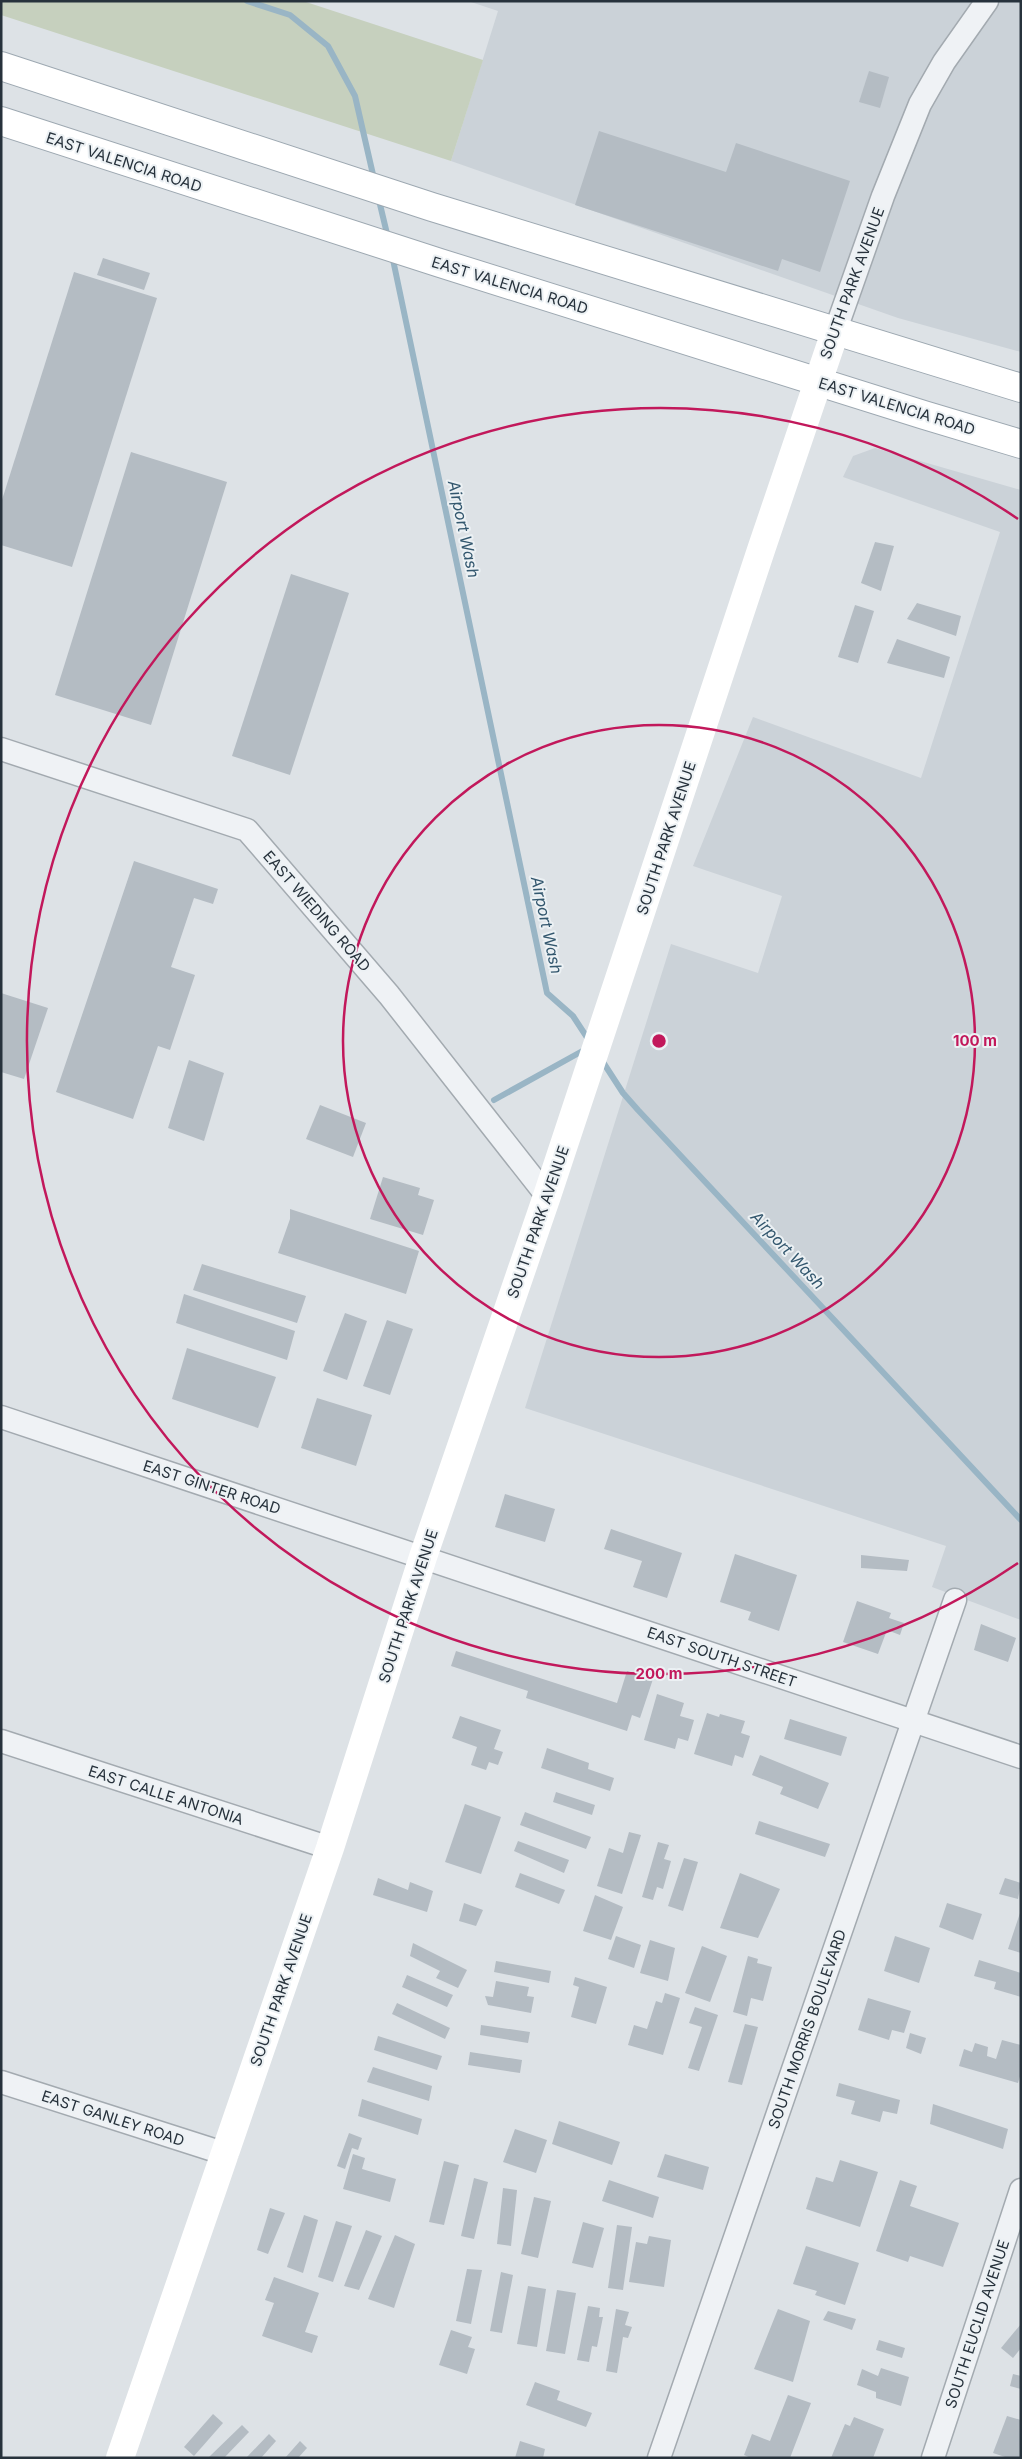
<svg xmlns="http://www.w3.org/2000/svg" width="1022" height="2459" font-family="Inter,sans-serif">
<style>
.built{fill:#cbd2d8}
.green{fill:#c6d0be}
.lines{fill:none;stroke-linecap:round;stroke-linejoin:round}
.stream{stroke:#99b5c5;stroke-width:6}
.building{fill:#b4bcc3}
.street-casing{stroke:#a3aab0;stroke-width:25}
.primary-casing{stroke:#9da8b1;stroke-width:30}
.street{stroke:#eff2f5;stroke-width:22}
.secondary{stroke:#fff;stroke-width:28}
.primary{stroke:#fff;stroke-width:28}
.ring{fill:none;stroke:#c2185b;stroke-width:2.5}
.labels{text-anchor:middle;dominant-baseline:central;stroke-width:4;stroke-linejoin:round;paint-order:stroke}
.street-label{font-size:15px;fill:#27323c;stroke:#ecf1f4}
.water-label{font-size:16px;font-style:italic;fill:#33576e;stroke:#ecf1f4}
.centre{fill:#c2185b;stroke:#ecf1f4;stroke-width:2.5}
.ring-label{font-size:15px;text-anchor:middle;font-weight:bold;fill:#c2185b;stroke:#ecf1f4;stroke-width:4;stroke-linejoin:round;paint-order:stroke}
</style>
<rect width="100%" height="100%" fill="#dde2e6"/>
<g class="built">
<path d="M468,1H1021V352L898,318L451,161L498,11Z"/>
<path d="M875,448L1021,490V1620L932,1587L946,1546L525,1408L671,944L758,973L782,896L693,866L753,717L921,778L1000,532L843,477L853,456Z"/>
</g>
<path class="green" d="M1,1H303L483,60L451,161L1,15Z"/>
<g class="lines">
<g class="stream">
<path d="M247,1L290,15L328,46L355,96L374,179"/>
<path d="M378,196L388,238"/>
<path d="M392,255L547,993L573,1016L590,1042"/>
<path d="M601,1059L623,1093L638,1110L1021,1520"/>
<path d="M494,1100L586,1049"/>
</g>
</g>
<g class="building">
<path d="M869,71L889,77L880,108L859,102Z"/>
<path d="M599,131L726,172L736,143L850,181L820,272L782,259L778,271L575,205Z"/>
<path d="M103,258L150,273L144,290L97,275Z"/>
<path d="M74,272L157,298L72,567L1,545V503Z"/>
<path d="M131,452L227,482L151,725L55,695Z"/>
<path d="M875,542L894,546L881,591L861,583Z"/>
<path d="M291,574L349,593L290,775L232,756Z"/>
<path d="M917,603L961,616L956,636L907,619Z"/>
<path d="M855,605L874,611L858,663L838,657Z"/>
<path d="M897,639L950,657L944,678L887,663Z"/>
<path d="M134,861L218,889L213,904L194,898L171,967L195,975L170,1050L158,1046L133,1119L56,1092Z"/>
<path d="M1,993L48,1008L24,1079L1,1072Z"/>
<path d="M189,1060L224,1073L204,1141L168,1128Z"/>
<path d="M320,1105L366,1123L353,1157L306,1139Z"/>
<path d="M383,1177L420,1188L418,1195L434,1200L423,1235L370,1219Z"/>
<path d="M290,1209L419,1251L406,1294L278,1253L290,1219Z"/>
<path d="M202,1264L306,1296L297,1323L193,1290Z"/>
<path d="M184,1294L295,1331L287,1360L176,1323Z"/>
<path d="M345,1313L367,1321L347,1380L323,1371Z"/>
<path d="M387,1320L413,1329L390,1395L363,1386Z"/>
<path d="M187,1348L276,1377L258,1428L172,1399Z"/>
<path d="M317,1398L372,1415L356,1466L301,1448Z"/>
<path d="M505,1494L555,1509L545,1542L495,1527Z"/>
<path d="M611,1529L682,1553L667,1598L633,1587L642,1561L604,1549Z"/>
<path d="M735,1554L797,1575L779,1631L748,1620L751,1612L720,1602Z"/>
<path d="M861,1555L909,1560L907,1571L861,1568Z"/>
<path d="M857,1601L891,1613L889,1618L904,1623L900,1635L887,1630L878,1654L843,1642Z"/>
<path d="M981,1624L1016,1638L1008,1662L974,1650Z"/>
<path d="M456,1651L617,1703L627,1671L653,1679L640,1718L632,1715L627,1731L526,1698L528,1691L451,1666Z"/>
<path d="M657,1694L684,1703L680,1716L694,1720L688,1741L678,1738L675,1749L644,1740Z"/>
<path d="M707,1713L719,1717L720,1714L745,1721L741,1733L750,1736L743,1758L735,1755L732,1766L694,1754Z"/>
<path d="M460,1716L501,1730L494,1749L503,1752L498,1765L489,1762L486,1770L471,1765L477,1747L452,1738Z"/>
<path d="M790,1719L847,1737L841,1756L784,1739Z"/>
<path d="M547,1748L589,1763L588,1769L614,1778L610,1791L541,1768Z"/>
<path d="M760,1755L829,1783L818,1809L780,1794L783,1787L752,1775Z"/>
<path d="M556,1792L595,1805L592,1815L553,1802Z"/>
<path d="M465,1804L501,1817L481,1874L445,1862Z"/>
<path d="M525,1812L591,1837L586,1849L520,1825Z"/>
<path d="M759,1821L830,1844L825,1857L755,1834Z"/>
<path d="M629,1832L641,1835L622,1894L597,1886L609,1848L623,1853Z"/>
<path d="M518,1841L569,1860L564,1873L514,1851Z"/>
<path d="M658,1842L669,1845L664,1859L671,1861L663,1889L657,1887L653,1900L642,1897Z"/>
<path d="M684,1858L698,1862L683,1911L668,1906Z"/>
<path d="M520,1873L565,1890L559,1904L515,1887Z"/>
<path d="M740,1873L780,1889L758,1938L720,1928Z"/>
<path d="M378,1878L408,1890L410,1882L433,1891L427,1912L373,1895Z"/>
<path d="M1005,1878L1021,1883L1018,1899L999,1894Z"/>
<path d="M595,1895L623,1907L611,1940L583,1931Z"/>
<path d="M464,1903L483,1910L476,1926L459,1921Z"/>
<path d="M947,1903L982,1914L973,1940L939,1927Z"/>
<path d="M1021,1910V1953L1008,1949Z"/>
<path d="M616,1936L641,1945L634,1968L608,1959Z"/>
<path d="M895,1936L930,1948L919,1983L884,1971Z"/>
<path d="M650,1940L675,1948L668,1981L640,1973Z"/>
<path d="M413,1943L467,1970L458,1988L436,1978L440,1971L410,1956Z"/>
<path d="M702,1946L727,1956L710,2002L685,1993Z"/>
<path d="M748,1956L758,1959L757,1963L772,1967L763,2001L751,1998L747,2016L733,2012Z"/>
<path d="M979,1960L1021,1973V1997L994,1989L996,1982L974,1976Z"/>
<path d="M496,1961L551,1971L549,1983L494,1972Z"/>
<path d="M407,1975L453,1995L447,2007L402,1987Z"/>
<path d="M575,1977L607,1987L596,2024L571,2017L579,1987L573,1985Z"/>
<path d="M496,1981L529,1987L527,1996L534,1997L531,2013L488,2005L485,1996L493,1997Z"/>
<path d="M665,1993L680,1998L663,2055L628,2045L634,2025L647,2029L656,2001L662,2003Z"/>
<path d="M868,1998L911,2011L904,2033L892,2030L889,2040L858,2030Z"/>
<path d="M397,2003L450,2028L445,2039L392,2014Z"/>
<path d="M695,2007L718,2015L699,2071L688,2068L702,2027L689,2023Z"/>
<path d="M745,2024L758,2027L742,2085L728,2082Z"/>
<path d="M481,2025L530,2032L528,2043L480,2035Z"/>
<path d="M910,2033L926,2038L921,2054L906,2048Z"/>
<path d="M378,2036L442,2056L437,2070L374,2050Z"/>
<path d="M1002,2040L1021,2045V2073L1018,2083L959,2066L964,2049L972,2052L975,2043L988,2047L987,2056L996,2059Z"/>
<path d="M470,2052L522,2060L520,2073L468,2065Z"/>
<path d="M373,2067L432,2086L429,2101L367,2082Z"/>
<path d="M839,2083L900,2100L897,2114L883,2111L880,2122L851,2114L855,2101L836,2096Z"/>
<path d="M362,2099L422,2119L418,2135L358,2116Z"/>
<path d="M933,2104L1008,2129L1003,2149L930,2124Z"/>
<path d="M559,2121L620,2142L612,2165L552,2144Z"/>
<path d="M515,2129L547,2140L536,2173L503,2162Z"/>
<path d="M349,2133L362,2138L358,2150L352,2148L345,2169L337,2166Z"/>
<path d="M353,2154L365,2158L362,2169L396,2179L390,2202L343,2189Z"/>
<path d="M665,2154L709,2167L703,2190L657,2177Z"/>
<path d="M840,2160L878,2172L860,2227L806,2209L816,2177L833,2182Z"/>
<path d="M444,2161L459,2165L444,2225L429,2222Z"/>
<path d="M474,2178L488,2182L474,2239L461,2236Z"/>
<path d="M609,2180L659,2197L653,2218L602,2201Z"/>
<path d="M900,2180L917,2186L910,2206L959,2223L943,2267L910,2256L908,2262L876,2251Z"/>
<path d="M503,2188L517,2190L511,2246L497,2244Z"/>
<path d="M534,2197L551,2201L538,2258L521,2254Z"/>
<path d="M270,2208L285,2213L268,2254L257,2250Z"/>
<path d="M304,2215L318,2220L303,2273L287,2267Z"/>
<path d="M336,2221L352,2226L333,2282L318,2277Z"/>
<path d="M583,2222L604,2228L593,2268L572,2263Z"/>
<path d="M617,2225L632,2227L623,2290L608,2288Z"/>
<path d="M366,2230L382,2236L359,2290L344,2286Z"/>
<path d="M395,2235L415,2244L394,2308L368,2299Z"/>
<path d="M649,2236L671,2240L664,2287L629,2282L636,2242L647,2244Z"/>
<path d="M806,2246L859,2263L845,2305L815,2295L817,2291L793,2284Z"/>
<path d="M467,2269L482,2270L471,2324L456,2321Z"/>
<path d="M501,2272L513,2275L502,2333L490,2331Z"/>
<path d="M274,2277L319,2293L305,2332L318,2336L312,2353L262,2336L274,2303L265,2300Z"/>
<path d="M528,2286L546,2289L537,2347L517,2344Z"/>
<path d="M557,2290L576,2293L565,2354L546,2351Z"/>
<path d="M588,2306L600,2308L599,2317H603L597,2347L592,2346L589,2362L577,2360Z"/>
<path d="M616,2309L629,2312L625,2325L632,2327L628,2338L623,2337L617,2373L606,2371Z"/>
<path d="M778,2309L810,2321L793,2382L754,2369Z"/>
<path d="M828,2311L856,2319L852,2330L823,2320Z"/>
<path d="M1021,2324V2348L1013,2358L1001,2348Z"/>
<path d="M451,2330L472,2337L468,2347L475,2349L467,2374L439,2365Z"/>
<path d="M879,2340L905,2348L902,2358L876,2350Z"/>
<path d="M881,2368L909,2377L901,2406L876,2398V2392L857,2385L862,2369L878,2376Z"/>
<path d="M1013,2374L1021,2376V2389L1010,2386Z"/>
<path d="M535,2382L560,2391L557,2400L592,2413L586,2427L526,2405Z"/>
<path d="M788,2395L811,2403L790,2458H751L744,2455L752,2434L770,2441Z"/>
<path d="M213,2414L223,2423L194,2456L184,2447Z"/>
<path d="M1007,2416L1021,2420V2458H1008L993,2453Z"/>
<path d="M854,2417L884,2429L873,2458H831L845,2424L850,2426Z"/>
<path d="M242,2425L249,2432L224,2458H208Z"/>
<path d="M269,2434L276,2441L261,2458H246Z"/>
<path d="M300,2441L307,2448L298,2458H285Z"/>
<path d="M520,2441L545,2449L543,2458H515Z"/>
</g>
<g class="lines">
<g class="street-casing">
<g id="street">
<path d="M835,332L883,196L920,104L944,62L987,1"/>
<path d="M1,749L247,830L389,995L547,1196"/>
<path d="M1,1417L1021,1757"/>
<path d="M1,1741L330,1848"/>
<path d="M1,2082L226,2154"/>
<path d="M659,2458L955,1600"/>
<path d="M933,2458L1021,2190"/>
</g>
</g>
<g class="primary-casing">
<g id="primary">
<path d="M1,66L432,207L1021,388"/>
<path d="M1,121L440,263L924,415L1021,444"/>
</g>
</g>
<use href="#street" class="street"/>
<path class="secondary" d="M120,2458L330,1848L423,1557L547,1196L762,547L835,332"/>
<use href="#primary" class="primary"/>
</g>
<g class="ring">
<circle cx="659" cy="1041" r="316"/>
<path d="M1018 1563A633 633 0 1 1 1018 519"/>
</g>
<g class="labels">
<g class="street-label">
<text transform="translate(124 162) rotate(18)">EAST VALENCIA ROAD</text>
<text transform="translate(852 283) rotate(-70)">SOUTH PARK AVENUE</text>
<text transform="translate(510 285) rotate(17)">EAST VALENCIA ROAD</text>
<text transform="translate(897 406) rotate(17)">EAST VALENCIA ROAD</text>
<text transform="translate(666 838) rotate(-72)">SOUTH PARK AVENUE</text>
<text transform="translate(317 911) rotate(49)">EAST WIEDING ROAD</text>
<text transform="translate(538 1222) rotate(-71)">SOUTH PARK AVENUE</text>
<text transform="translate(212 1487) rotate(18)">EAST GINTER ROAD</text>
<text transform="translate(408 1606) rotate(-72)">SOUTH PARK AVENUE</text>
<text transform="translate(722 1657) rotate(19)">EAST SOUTH STREET</text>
<text transform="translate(166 1795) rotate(18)">EAST CALLE ANTONIA</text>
<text transform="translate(281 1990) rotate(-71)">SOUTH PARK AVENUE</text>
<text transform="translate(807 2029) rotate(-71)">SOUTH MORRIS BOULEVARD</text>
<text transform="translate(113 2118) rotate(18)">EAST GANLEY ROAD</text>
<text transform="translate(977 2324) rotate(-72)">SOUTH EUCLID AVENUE</text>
</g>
<g class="water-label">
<text transform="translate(464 529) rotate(78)">Airport Wash</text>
<text transform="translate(547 925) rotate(78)">Airport Wash</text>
<text transform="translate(788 1250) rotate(47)">Airport Wash</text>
</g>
</g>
<circle cx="659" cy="1041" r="8" class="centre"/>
<g class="ring-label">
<text x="975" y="1046">100 m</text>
<text x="659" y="1679">200 m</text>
</g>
<rect width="1022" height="2459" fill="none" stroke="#27323c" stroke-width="5"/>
</svg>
